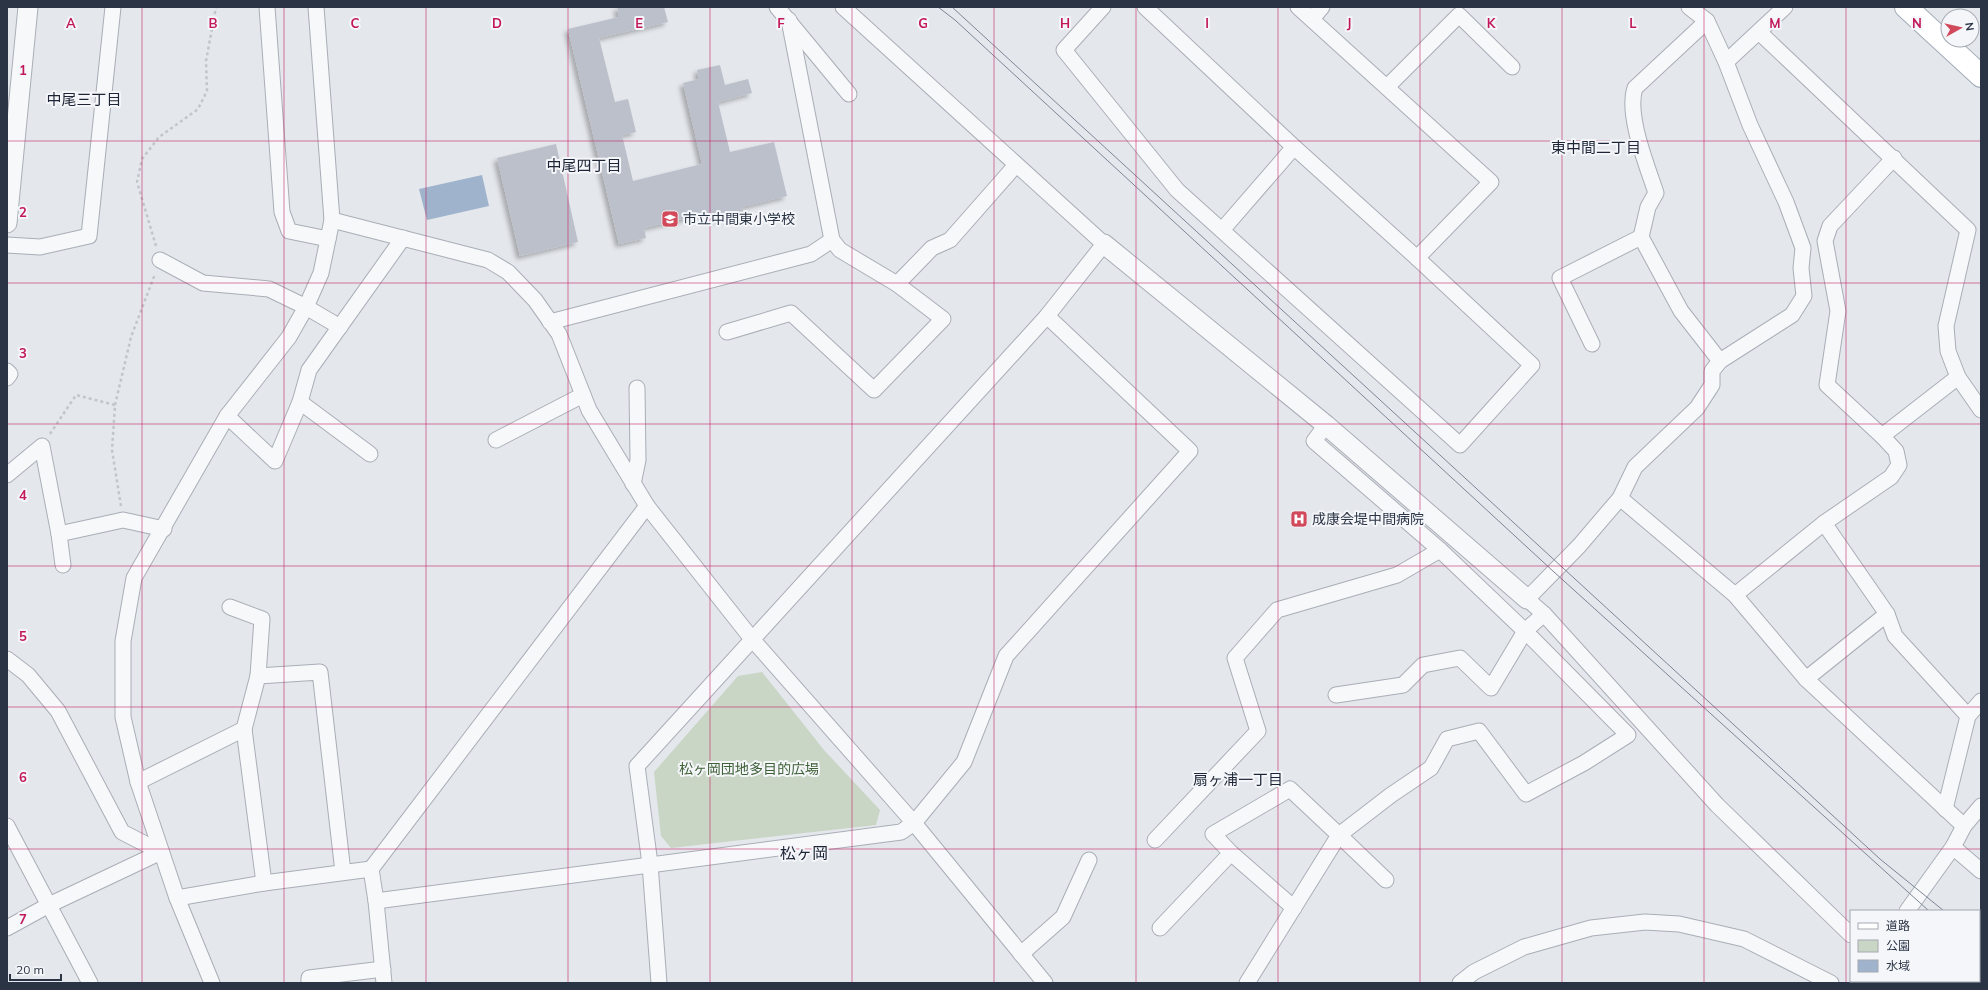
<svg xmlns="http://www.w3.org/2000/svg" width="1988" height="990" font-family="Mulish,'Noto Sans JP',sans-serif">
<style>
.green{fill:#c9d6c5}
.water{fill:#9fb4cc}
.building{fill:#bbc0ca;filter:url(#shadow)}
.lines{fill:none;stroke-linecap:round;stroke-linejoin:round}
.minor-casing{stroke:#a9aeb7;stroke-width:17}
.tertiary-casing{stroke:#a9aeb7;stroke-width:21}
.primary-casing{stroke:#a3abb8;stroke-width:24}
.path{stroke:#c2c5cb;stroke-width:2.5;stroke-dasharray:3 3;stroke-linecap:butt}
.minor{stroke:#f7f8fa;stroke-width:15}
.tertiary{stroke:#f7f8fa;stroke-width:19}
.primary{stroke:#fff;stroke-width:22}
.tram{stroke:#7d8696;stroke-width:1}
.grid{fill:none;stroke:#c2185b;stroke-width:1;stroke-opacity:0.55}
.labels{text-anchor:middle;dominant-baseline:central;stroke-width:4;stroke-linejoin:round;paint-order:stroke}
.poi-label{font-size:14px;fill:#2b3445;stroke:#f4f6f9;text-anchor:start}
.park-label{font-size:14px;fill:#3f6138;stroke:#f4f6f9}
.neighbourhood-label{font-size:15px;fill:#1d2536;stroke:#f4f6f9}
.quarter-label{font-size:16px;fill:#1d2536;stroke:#f4f6f9}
.grid-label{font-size:13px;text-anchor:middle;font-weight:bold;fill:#c2185b;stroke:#f4f6f9;stroke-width:4;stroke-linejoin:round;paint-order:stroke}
</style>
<defs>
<filter id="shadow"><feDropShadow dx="-3.5" dy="3.5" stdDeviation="2" flood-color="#0004"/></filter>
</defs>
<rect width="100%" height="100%" fill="#e4e7ec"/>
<path class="green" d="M762,672L824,750L880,810L876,825L671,848L661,836L654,772L738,676Z"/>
<path class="water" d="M482,175L489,206L427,220L419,189Z"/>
<g class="building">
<path d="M617,7H664L668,22L599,38L615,102L628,99L636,132L622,135L633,181L702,164L683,83L699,79L697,70L720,65L725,85L748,79L752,93L718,102L730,152L774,142L787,196L742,207L744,214L716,220L714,212L644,228L646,238L619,244L568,29L619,17Z"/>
<path d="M556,144L578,242L520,256L497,158Z"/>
</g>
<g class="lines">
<g class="minor-casing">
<g id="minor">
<path d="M267,7L282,212L289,231L328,239"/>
<path d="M777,7L849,94"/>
<path d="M1103,7L1064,50L1177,190L1460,445L1532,365L1417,258L1491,182L1298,7"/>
<path d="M1145,7L1294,147L1417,258"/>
<path d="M1689,7L1707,21L1726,62L1750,125L1786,202L1803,248L1801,268L1804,296L1792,315L1720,361L1712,371V385L1697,408L1635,467L1620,498L1579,546L1527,599L1544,614L1717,805L1851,935"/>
<path d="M1312,19L1322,7"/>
<path d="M1707,21L1635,88C1626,115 1647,165 1656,193L1648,207L1641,237L1681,311L1720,361"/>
<path d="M1759,32L1968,230L1946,326L1948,351L1958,377L1981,410"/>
<path d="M1726,62L1785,7"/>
<path d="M1387,87L1459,15L1512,67"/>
<path d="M1894,158L1830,226L1825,241L1838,311L1827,385L1882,436L1958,377"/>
<path d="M332,220L488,260L508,272L535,300L559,334L589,410L647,506L752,639L914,823L1045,983"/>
<path d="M1223,229L1294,147"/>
<path d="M7,245L40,247L89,236L113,7"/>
<path d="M160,260L203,283L269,289L306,307L340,327"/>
<path d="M897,284L932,248L950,240L1016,165"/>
<path d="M550,322L811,254L832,240"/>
<path d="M727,332L791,313L874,390L943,319L897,284L840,250L832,240L789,20"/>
<path d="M1592,344L1560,278L1641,237"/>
<path d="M7,371L10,374L7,378"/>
<path d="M300,402L370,454"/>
<path d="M227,416L275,461L300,402L309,370L403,238"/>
<path d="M1326,425L1314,441L1440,550L1525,631L1628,735L1584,763L1526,794L1479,731L1447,739L1431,768L1391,795L1339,835L1386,880"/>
<path d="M1882,436L1896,451L1899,465L1891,477L1824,523L1887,614L1895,636L1968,716"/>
<path d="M496,440L583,395"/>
<path d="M7,475L42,446L59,534L63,565"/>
<path d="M633,484L638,460L637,388"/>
<path d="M1620,498L1735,595L1806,679L1964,826"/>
<path d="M59,534L123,520L164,529"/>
<path d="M1735,595L1824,523"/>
<path d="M230,607L262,619L258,676"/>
<path d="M7,659L28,675L58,711L122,832L161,852"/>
<path d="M1806,679L1887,614"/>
<path d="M1336,695L1403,685L1423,665L1460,658L1491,688L1525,631L1544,614"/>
<path d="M138,782L244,729"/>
<path d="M1945,809L1968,716L1981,701"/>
<path d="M7,826L90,983"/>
<path d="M1155,840L1258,731L1235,658L1277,610L1397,575L1440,550"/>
<path d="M1953,847L1981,871"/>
<path d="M264,883L244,729L258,676L320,672L343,872"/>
<path d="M177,898L264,883L371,869"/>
<path d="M376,901L901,832L914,823L964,762L1006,656L1190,451L1047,316"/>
<path d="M1907,911L1953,847L1964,826L1981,806"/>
<path d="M7,928L49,905L161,852"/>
<path d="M1160,928L1231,853"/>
<path d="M1021,954L1063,917L1089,860"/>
<path d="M1901,981L1903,983"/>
<path d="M212,983L177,898L138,782L123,717V641L134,578L227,416L289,337L306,307L321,273L332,220L316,7"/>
<path d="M309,983V978L383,969"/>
<path d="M384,983L376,901L371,869L647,506"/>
<path d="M659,983L650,864L637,766L1047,316L1104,244L843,7"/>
<path d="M1247,983L1339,835L1290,789L1213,834L1231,853L1294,908"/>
<path d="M1460,983L1474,972L1524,947L1591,928L1645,922L1679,924L1744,939L1831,983"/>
<path d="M1858,983L1860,981"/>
</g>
</g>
<g class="tertiary-casing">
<g id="tertiary">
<path d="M7,223L28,7"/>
<path d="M1104,244L1326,425L1527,599"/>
</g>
</g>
<g class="primary-casing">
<path id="primary" d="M1906,7L1981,76"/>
</g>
<g class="path">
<path d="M156,246L137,182L142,159L159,137L198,109L207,91L206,61L216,7"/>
<path d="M115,405L131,337L155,274"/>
<path d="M50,434L76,395L115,405L112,450L121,506"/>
</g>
<use href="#minor" class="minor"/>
<use href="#tertiary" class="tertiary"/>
<use href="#primary" class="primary"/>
<g class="tram">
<path d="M938,7L955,20L1554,572L1929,911"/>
<path d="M952,7L1880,859L1944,911"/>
<path d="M1979,938L1981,939"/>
<path d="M1979,950L1981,952"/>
</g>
</g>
<path class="grid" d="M142,7V983M284,7V983M426,7V983M568,7V983M710,7V983M852,7V983M994,7V983M1136,7V983M1278,7V983M1420,7V983M1562,7V983M1704,7V983M1846,7V983M7,141H1981M7,283H1981M7,424H1981M7,566H1981M7,707H1981M7,849H1981"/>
<defs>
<g id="school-square" transform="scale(0.9)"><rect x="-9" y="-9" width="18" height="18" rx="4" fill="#d1495b" stroke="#f4f6f9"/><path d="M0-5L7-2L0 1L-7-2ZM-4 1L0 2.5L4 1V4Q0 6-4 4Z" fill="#fff"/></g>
<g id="hospital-square" transform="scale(0.9)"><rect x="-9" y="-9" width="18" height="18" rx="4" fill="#d1495b" stroke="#f4f6f9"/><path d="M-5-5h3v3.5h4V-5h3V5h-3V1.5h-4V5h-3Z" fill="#fff"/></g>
</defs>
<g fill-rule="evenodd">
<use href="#school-square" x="670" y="219"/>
<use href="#hospital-square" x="1299" y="519"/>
</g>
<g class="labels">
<g class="poi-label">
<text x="683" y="219">市立中間東小学校</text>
<text x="1312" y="519">成康会堤中間病院</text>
</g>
<g class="park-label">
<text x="749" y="769">松ヶ岡団地多目的広場</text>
</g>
<g class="neighbourhood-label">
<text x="84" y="99">中尾三丁目</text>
<text x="1596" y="147">東中間二丁目</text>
<text x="584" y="165">中尾四丁目</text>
<text x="1238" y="779">扇ヶ浦一丁目</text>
</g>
<g class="quarter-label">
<text x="804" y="853">松ヶ岡</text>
</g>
</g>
<g class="grid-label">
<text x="71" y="28">A</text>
<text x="213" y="28">B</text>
<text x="355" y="28">C</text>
<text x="497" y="28">D</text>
<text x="639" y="28">E</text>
<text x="781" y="28">F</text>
<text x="923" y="28">G</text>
<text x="1065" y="28">H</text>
<text x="1207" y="28">I</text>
<text x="1349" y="28">J</text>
<text x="1491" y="28">K</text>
<text x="1633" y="28">L</text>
<text x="1775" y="28">M</text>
<text x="1917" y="28">N</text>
<text x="23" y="75">1</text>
<text x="23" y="217">2</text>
<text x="23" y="358">3</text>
<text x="23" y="500">4</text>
<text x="23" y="641">5</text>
<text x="23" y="782">6</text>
<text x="23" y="924">7</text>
</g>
<rect width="1988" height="990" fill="none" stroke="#2b3445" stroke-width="16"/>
<rect x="1850" y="910" width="130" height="72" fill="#f4f6f9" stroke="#a4a8b1"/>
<rect x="1858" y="923" width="20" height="6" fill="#ffffff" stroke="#a4a8b1"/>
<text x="1886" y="930" font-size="12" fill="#2b3445">道路</text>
<rect x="1858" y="940" width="20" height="12" fill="#c9d6c5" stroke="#a4a8b1"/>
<text x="1886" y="950" font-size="12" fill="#2b3445">公園</text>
<rect x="1858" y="960" width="20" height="12" fill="#9fb4cc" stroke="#a4a8b1"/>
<text x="1886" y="970" font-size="12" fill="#2b3445">水域</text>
<g transform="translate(1960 28) rotate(82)"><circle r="19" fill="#f4f6f9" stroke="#a4a8b1"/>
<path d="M0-3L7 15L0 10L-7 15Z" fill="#d1495b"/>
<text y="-6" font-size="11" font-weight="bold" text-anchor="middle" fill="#2b3445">N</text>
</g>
<path d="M10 974v6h51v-6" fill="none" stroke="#2b3445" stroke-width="2"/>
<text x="16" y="974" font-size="12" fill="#2b3445" stroke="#f4f6f9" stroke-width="3" paint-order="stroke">20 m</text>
</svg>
